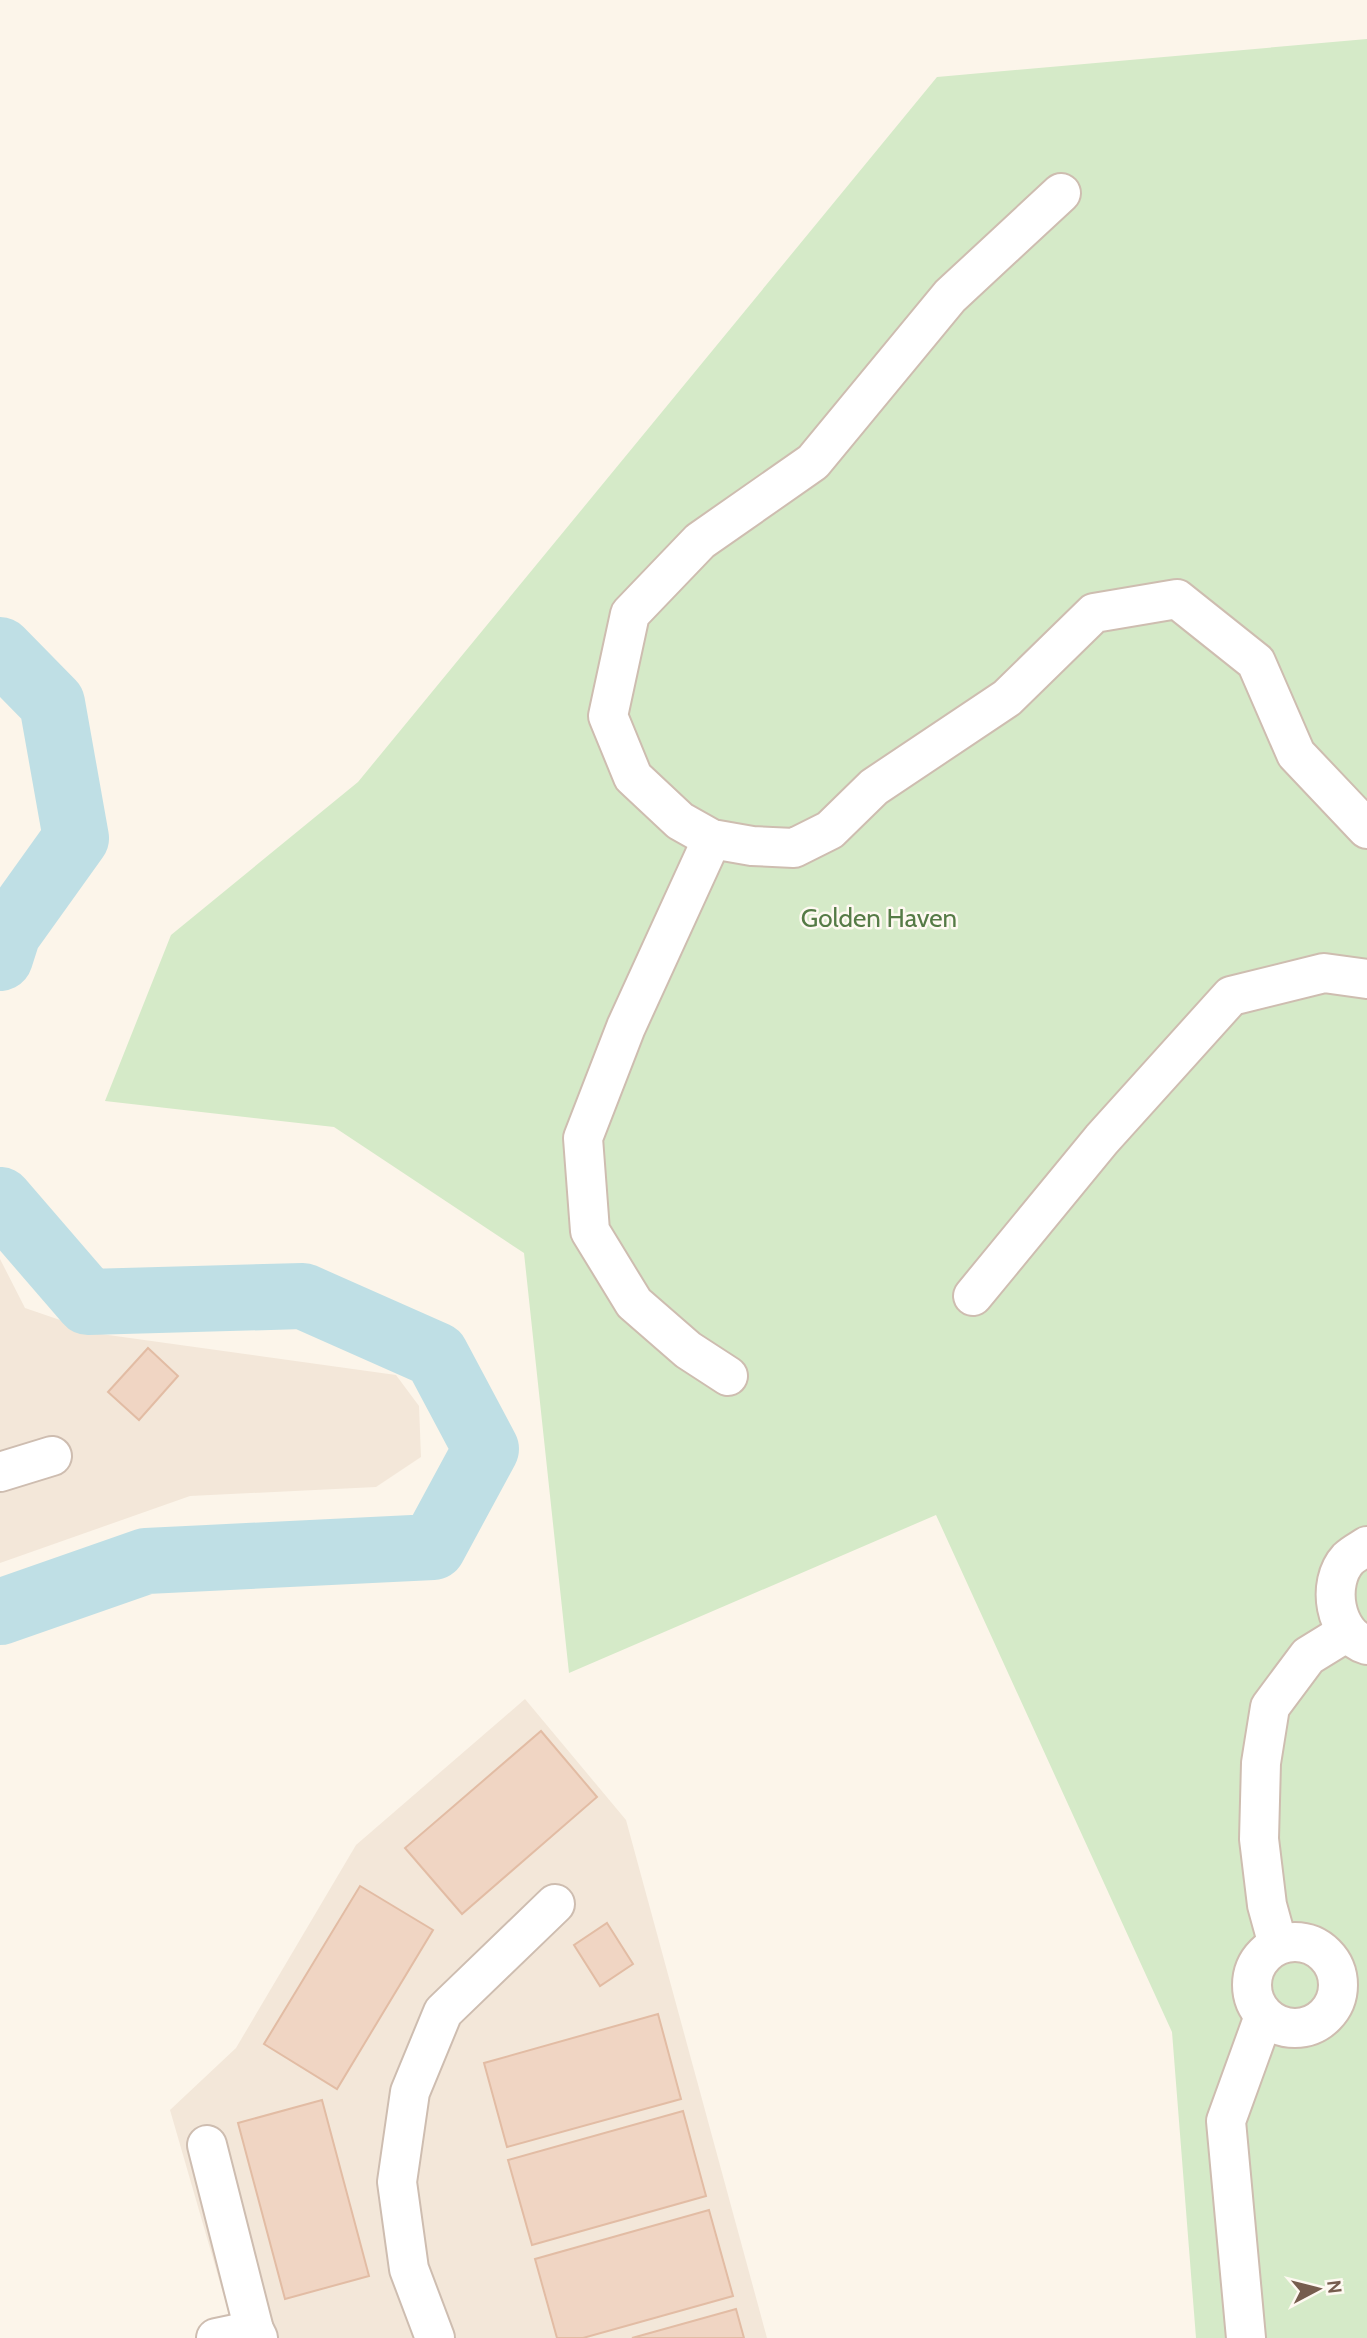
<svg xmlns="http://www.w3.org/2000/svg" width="1367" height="2338" font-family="Cabin,sans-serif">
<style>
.residential{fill:#f3e7d9}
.green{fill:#d5eac8}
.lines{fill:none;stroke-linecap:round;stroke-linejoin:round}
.river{stroke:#bfdfe5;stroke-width:66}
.building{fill:#f0d5c3;stroke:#e2bca4;stroke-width:2}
.minor-casing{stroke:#cebdb0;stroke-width:42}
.minor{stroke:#fff;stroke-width:38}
.labels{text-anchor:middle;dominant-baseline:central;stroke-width:5;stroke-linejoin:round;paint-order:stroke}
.park-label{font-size:26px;fill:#557b46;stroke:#fef9f1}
</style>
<rect width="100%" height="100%" fill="#fcf5ea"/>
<g class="residential">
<path d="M0,1259L25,1308L101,1334L396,1375L419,1406L421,1457L376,1487L190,1496L0,1563Z"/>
<path d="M525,1699L626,1820L767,2338H236L170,2110L236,2048L356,1845Z"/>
</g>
<path class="green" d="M1367,39V2338H1196L1172,2032L936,1515L569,1673L524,1253L334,1127L105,1101L171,935L358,782L937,77Z"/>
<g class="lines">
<g class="river">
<path d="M0,650L52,703L76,838L8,933L0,958"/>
<path d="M0,1200L88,1302L303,1296L436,1355L486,1449L433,1547L146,1561L0,1612"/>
</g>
</g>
<g class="building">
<path d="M148,1348L178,1376L139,1420L108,1392Z"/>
<path d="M541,1731L597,1797L462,1914L405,1848Z"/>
<path d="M360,1886L433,1930L337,2089L264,2044Z"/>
<path d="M607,1923L633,1964L600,1986L574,1945Z"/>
<path d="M658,2014L681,2099L507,2147L484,2063Z"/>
<path d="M322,2100L369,2276L285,2299L238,2123Z"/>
<path d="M683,2111L706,2196L532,2245L508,2160Z"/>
<path d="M709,2210L733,2296L583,2338H557L535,2259Z"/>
<path d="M736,2309L744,2338H632Z"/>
</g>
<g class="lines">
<g class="minor-casing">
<g id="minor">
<path d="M1061,193L950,296L813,462L700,541L630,614L608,716L633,777L680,821L712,839L752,846L794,848L830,830L874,787L1007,698L1094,613L1177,599L1256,662L1296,754L1367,829"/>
<path d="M712,839L626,1027L583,1138L590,1231L634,1303L688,1350L728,1376"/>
<path d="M973,1296L1102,1139L1231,996L1324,973L1367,979"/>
<path d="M0,1472L52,1456"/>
<path d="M1367,1546C1361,1550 1353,1554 1348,1559C1326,1583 1334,1635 1367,1645"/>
<circle cx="1295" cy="1985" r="43"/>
<path d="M1278,1945L1267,1905L1259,1839L1261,1763L1270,1707L1308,1656L1347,1632"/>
<path d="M207,2145L254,2330L258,2338"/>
<path d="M216,2338L254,2330"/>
<path d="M435,2338L409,2269L397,2182L410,2092L443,2012L555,1904"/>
<path d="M1246,2338L1226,2121L1264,2016"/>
</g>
</g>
<use href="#minor" class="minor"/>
</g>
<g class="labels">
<g class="park-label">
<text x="879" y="918">Golden Haven</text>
</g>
</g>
<g transform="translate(1318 2289) rotate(83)" stroke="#fef9f1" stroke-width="5" paint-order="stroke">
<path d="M0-5L12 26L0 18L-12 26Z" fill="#765d4e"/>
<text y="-10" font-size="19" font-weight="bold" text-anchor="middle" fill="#765d4e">N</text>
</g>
</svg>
